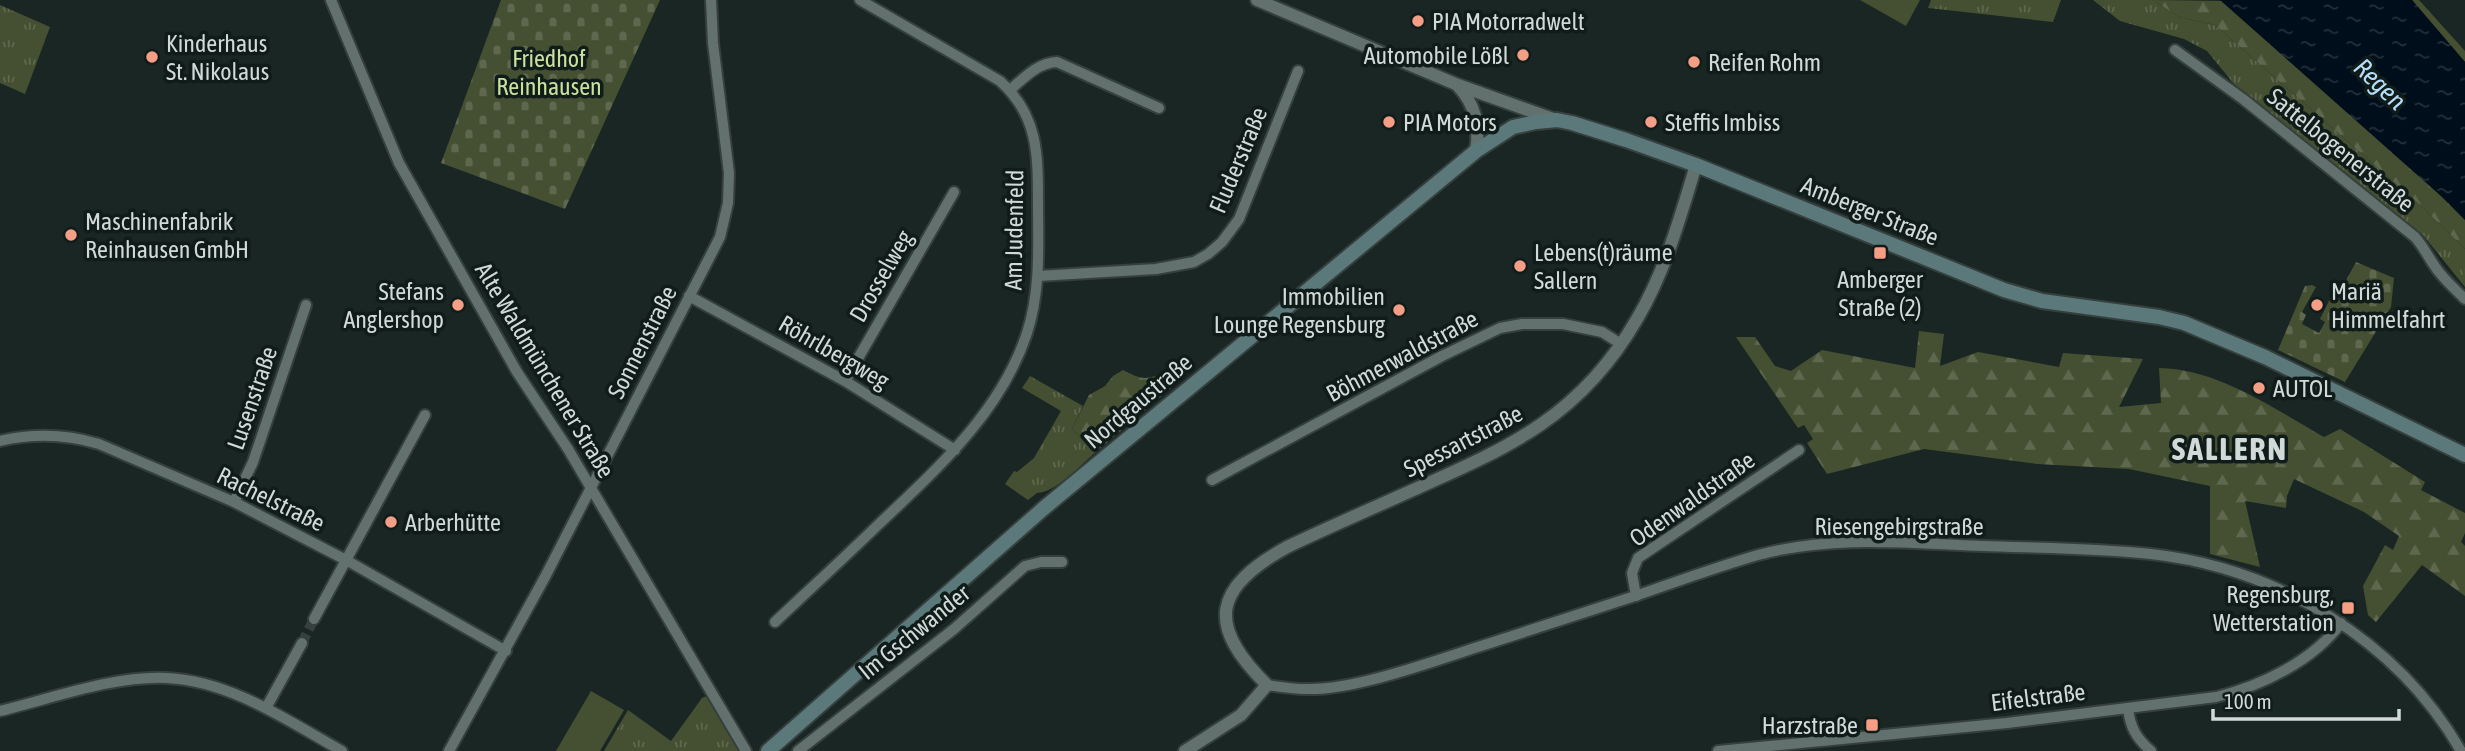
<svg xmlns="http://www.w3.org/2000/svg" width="2465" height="751" font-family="'Asap Condensed',sans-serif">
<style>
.grass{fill:url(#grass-tufts)}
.forest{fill:url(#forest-firs)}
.cemetery{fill:url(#cemetery-stones)}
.garden{fill:#454f31}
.water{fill:url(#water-ripples)}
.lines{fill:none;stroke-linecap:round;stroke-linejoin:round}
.minor-tunnel{stroke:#36413f;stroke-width:10;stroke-dasharray:10 5;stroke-linecap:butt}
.minor-casing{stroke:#35403e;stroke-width:14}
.tertiary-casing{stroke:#35403e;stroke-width:16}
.secondary-casing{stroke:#35403e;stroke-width:18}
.minor{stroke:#63716e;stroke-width:10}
.tertiary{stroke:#63716e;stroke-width:12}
.secondary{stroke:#5b797b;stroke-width:14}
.poi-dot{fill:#f49e86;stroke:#101c1a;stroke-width:2.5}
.labels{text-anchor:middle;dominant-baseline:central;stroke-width:7;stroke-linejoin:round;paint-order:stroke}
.poi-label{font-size:24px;fill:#d2dad8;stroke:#101c1a;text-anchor:start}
.park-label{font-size:24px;fill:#cae19c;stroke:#101c1a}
.street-label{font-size:24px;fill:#d2dad8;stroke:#101c1a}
.water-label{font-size:26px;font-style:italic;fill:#b5dcf8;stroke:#101c1a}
.district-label{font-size:32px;font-weight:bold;letter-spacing:2px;fill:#d2dad8;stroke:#101c1a}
</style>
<defs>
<pattern id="grass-tufts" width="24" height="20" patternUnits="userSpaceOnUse" patternTransform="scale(1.75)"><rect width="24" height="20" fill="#454f31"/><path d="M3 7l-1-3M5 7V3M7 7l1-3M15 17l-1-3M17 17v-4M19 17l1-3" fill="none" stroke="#5f684e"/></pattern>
<pattern id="forest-firs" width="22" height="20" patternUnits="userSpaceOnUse" patternTransform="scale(1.75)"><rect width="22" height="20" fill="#454f31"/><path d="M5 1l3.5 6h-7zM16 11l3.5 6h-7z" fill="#5f684e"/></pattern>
<pattern id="cemetery-stones" width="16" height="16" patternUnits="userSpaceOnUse" patternTransform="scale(1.75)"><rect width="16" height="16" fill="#454f31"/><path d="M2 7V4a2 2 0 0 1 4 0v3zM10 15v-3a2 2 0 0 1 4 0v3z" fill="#5f684e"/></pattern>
<pattern id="water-ripples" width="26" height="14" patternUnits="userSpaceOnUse" patternTransform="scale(1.75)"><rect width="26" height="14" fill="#000e1b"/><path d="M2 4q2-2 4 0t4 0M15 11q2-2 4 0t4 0" fill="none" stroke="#24303b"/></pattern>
</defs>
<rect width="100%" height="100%" fill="#1a2624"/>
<g class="grass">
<path d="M1931,0H2061L2053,22L1928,8Z"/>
<path d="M2093,0H2153L2179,17L2215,25L2419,204L2465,249V287L2423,235L2234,84L2207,51L2184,39L2120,21Z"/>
<path d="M0,5L50,27L25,94L0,83Z"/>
<path d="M1030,376L1083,406L1072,429L1096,452C1080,465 1057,492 1037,493L1028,500L1005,484L1014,471L1017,472L1034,458L1061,411L1022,388Z"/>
<path d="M707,696L739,751H604L628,710L671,741L702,698Z"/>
</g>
<g class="forest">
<path d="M2153,0L2222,1L2448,202L2465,220V249L2419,204L2215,25L2179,17Z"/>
<path d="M2412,0H2419L2465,51V62Z"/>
<path d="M1919,331L1944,334L1940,366L1978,352L2059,367L2063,353L2143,359L2119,407L2161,403L2159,368C2219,369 2274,409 2324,437L2340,429L2425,482L2421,490L2465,513V533L2461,542L2465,546V596L2422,565L2376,622L2368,615L2363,586L2385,545L2393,550L2399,536L2364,512L2294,479L2287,496L2286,508L2245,501L2260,567L2210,554V486L2129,469L2037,464L1924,449L1827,474L1807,443L1813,439L1804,425L1798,428L1736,337H1755L1775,366L1791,371L1822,350L1915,368Z"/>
<path d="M1123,370C1129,373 1138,378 1145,378C1161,377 1169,367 1184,377L1096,452L1072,429L1089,395L1105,386L1113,376Z"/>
</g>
<g class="cemetery">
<path d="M501,0H660L565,209L441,163Z"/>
<path d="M2356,262L2394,278L2391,307L2345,382L2278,350L2305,286L2312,285L2316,287L2302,312L2306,315L2302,324L2319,333L2325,322L2320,319L2332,295L2337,297Z"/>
</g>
<g class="garden">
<path d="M1860,0H1920L1906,26Z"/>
<path d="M591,691L624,710L600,751H556Z"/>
</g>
<path class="water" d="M2220,0H2412L2465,62V220L2441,196Z"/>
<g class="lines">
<path class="minor-tunnel" d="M302,643L314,619"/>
<g class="minor-casing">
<g id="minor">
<path d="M331,0L399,163L517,372L568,449L746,751"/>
<path d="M2175,50L2243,99L2415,237C2423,246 2427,255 2434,265C2442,278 2454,288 2465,299"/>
<path d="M1010,90C1024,78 1037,63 1057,62L1159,108"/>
<path d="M1038,276L1156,269L1194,262L1208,254L1222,242L1239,219L1298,71"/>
<path d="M689,296L845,381L955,450"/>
<path d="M845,381L954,192"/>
<path d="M0,441C34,433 65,434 99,444L234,502L346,560L506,651"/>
<path d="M1212,480L1442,356L1500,328L1522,324H1563L1602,332L1621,344"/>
<path d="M234,502L253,462L306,305"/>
<path d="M1636,596L1632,573L1638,558L1799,450"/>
<path d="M314,619L425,415"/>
<path d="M775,622C810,589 845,557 879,524C937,469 1001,412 1027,333C1041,290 1038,246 1038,202C1038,154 1038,115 1000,81L860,0"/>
<path d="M1267,685C1280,687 1293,689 1306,689C1353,691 1434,661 1481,646C1532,629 1584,613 1635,596C1676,582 1716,567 1758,555C1831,535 1908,543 1983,546C2038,548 2095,548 2151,554C2277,568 2397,640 2461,751"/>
<path d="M266,708L302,643"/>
<path d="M2128,708C2130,727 2136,738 2151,751"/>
<path d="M0,711C50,699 115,675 167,678C231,681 288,721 342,751"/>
<path d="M449,751L545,577L720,237L728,203L729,173L713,43L711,0"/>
<path d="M798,751L954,629L1025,566L1041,562H1062"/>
<path d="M1718,751L2007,723L2216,697C2261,686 2313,661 2341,623"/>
</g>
</g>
<g class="tertiary-casing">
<g id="tertiary">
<path d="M1257,0L1458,85L1553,119"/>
<path d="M1458,86C1475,104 1480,127 1476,151"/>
<path d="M1185,751L1241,715L1267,685C1206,625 1213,588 1287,547C1329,527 1371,509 1413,490C1510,447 1581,416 1637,319C1665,272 1680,218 1696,165"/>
</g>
</g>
<g class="secondary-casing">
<path id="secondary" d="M768,751L1044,508L1476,151L1513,127L1536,122L1557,120L1572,123L1626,140L1696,165L2004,290L2042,301L2159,317L2184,323L2265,357L2465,455"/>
</g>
<use href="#minor" class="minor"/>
<use href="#tertiary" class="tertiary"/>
<use href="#secondary" class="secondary"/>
</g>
<g class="poi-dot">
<circle cx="1418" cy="21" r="7"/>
<circle cx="1523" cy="55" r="7"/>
<circle cx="152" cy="57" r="7"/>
<circle cx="1694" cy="62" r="7"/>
<circle cx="1389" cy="122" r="7"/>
<circle cx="1651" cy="122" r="7"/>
<circle cx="71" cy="235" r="7"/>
<rect x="1873" y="246" width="14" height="14" rx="3.5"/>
<circle cx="1520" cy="266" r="7"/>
<circle cx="458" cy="305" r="7"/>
<circle cx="2317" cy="305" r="7"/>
<circle cx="1399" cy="310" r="7"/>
<circle cx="2259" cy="388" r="7"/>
<circle cx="391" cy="522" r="7"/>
<rect x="2341" y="601" width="14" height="14" rx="3.5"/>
<rect x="1865" y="718" width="14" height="14" rx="3.5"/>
</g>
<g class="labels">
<g class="poi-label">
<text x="1432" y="21">PIA Motorradwelt</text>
<text x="166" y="43">Kinderhaus<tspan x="166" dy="28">St. Nikolaus</tspan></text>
<text x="1509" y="55" text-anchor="end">Automobile Lößl</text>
<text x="1708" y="62">Reifen Rohm</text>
<text x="1403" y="122">PIA Motors</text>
<text x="1665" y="122">Steffis Imbiss</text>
<text x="85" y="221">Maschinenfabrik<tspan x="85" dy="28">Reinhausen GmbH</tspan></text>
<text x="1534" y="252">Lebens(t)räume<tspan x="1534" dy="28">Sallern</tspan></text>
<text x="1880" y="279" text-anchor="middle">Amberger<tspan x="1880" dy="28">Straße (2)</tspan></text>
<text x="444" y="291" text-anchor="end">Stefans<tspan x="444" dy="28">Anglershop</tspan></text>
<text x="2331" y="291">Mariä<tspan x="2331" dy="28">Himmelfahrt</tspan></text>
<text x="1385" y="296" text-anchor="end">Immobilien<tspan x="1385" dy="28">Lounge Regensburg</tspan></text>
<text x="2273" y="388">AUTOL</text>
<text x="405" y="522">Arberhütte</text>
<text x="2334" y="594" text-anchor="end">Regensburg,<tspan x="2334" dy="28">Wetterstation</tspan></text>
<text x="1858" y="725" text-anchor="end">Harzstraße</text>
</g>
<g class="park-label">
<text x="549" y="58">Friedhof<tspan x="549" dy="28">Reinhausen</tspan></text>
</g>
<g class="street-label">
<text transform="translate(2341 150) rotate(39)">Sattelbogenerstraße</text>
<text transform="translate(1238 160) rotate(-67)">Fluderstraße</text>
<text transform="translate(1870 211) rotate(22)">Amberger Straße</text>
<text transform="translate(1014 230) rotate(-89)">Am Judenfeld</text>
<text transform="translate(881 276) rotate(-60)">Drosselweg</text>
<text transform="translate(642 342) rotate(-63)">Sonnenstraße</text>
<text transform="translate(834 352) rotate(30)">Röhrlbergweg</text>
<text transform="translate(1402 356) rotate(-28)">Böhmerwaldstraße</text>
<text transform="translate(545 370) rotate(59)">Alte Waldmünchener Straße</text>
<text transform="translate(252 398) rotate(-71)">Lusenstraße</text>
<text transform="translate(1138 401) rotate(-40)">Nordgaustraße</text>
<text transform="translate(1463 441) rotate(-27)">Spessartstraße</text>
<text transform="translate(271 499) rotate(26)">Rachelstraße</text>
<text transform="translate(1692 499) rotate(-35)">Odenwaldstraße</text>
<text x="1899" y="526">Riesengebirgstraße</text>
<text transform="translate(914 632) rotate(-39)">Im Gschwander</text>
<text transform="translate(2038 697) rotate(-7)">Eifelstraße</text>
</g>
<g class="water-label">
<text transform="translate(2380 84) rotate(44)">Regen</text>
</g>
<g class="district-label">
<text x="2230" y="448">SALLERN</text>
</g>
</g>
<path d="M2213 709v10h186v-10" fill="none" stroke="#d2dad8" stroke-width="3.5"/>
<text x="2224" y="709" font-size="21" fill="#d2dad8" stroke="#101c1a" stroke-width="5" paint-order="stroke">100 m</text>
</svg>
